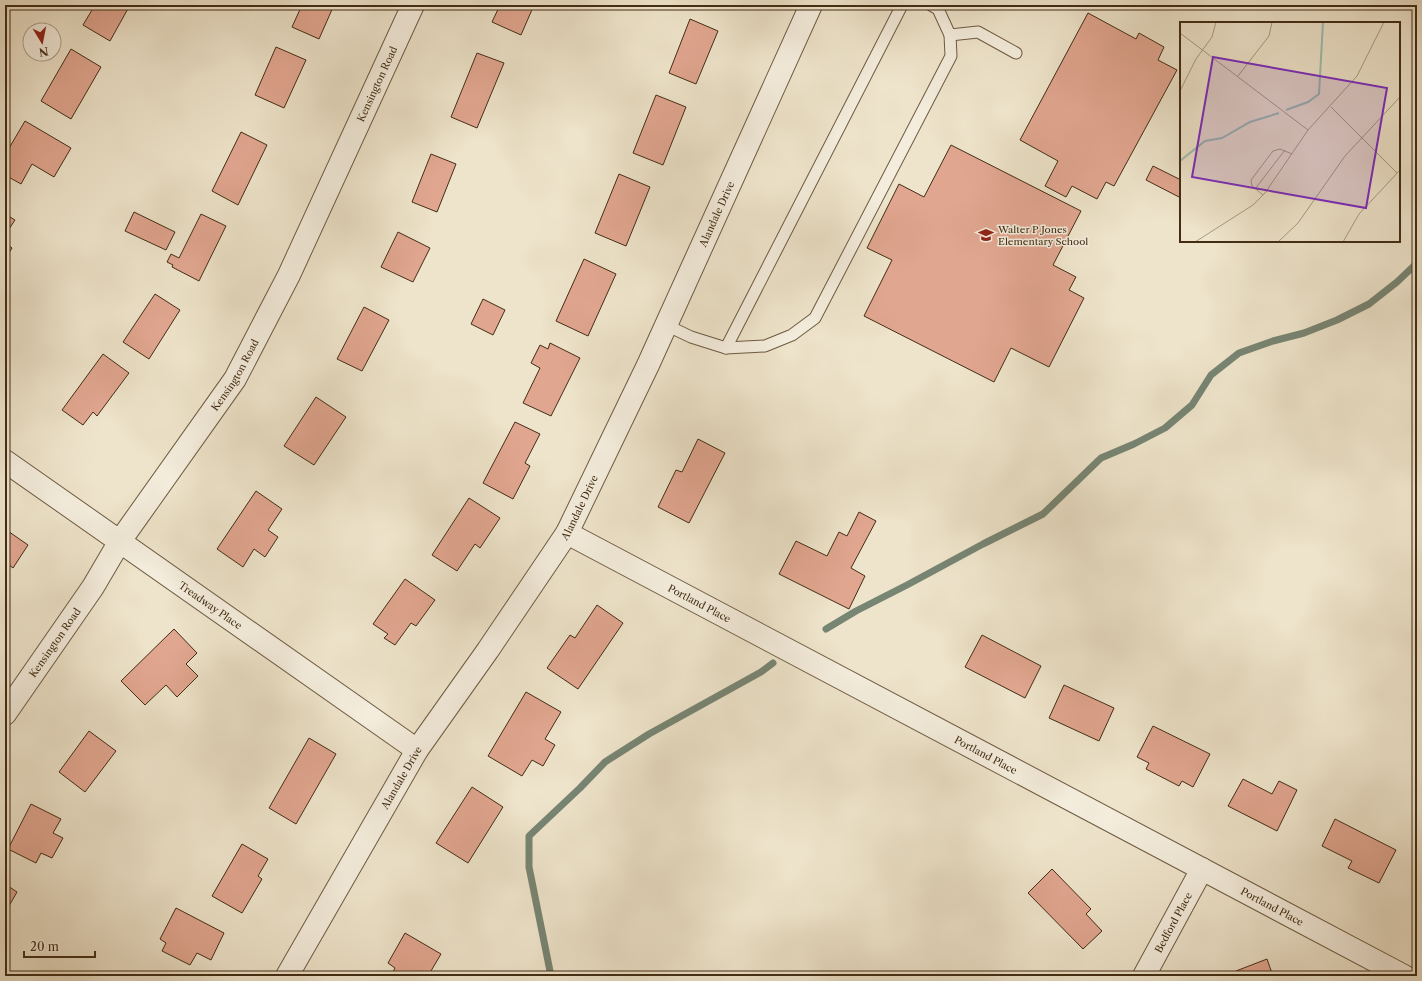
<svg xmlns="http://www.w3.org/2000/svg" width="1422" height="981" font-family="'Libre Caslon Text',serif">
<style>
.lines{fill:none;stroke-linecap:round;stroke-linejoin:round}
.stream{stroke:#778573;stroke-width:7}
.building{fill:#e1a690;stroke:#422d14}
.service-casing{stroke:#6d5b42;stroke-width:13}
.minor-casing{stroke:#6d5b42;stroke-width:24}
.service{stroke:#f4eddd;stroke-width:11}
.minor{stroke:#f4eddd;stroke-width:22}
.labels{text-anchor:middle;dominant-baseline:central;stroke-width:3;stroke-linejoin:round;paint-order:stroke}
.street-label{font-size:10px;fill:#422d14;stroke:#f4eddd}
.poi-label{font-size:10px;fill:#422d14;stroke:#f4eddd;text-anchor:start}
.inset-river{fill:none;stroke:#9abfb2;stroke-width:2}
.inset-road{fill:none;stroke:#a99b82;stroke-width:1}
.view{fill:#7b2cbf;fill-opacity:0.15;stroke:#7b2cbf;stroke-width:2}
.inset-edge{fill:none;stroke:#422d14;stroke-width:2}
</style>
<rect width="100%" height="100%" fill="#eee4cb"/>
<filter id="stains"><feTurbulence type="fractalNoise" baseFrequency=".005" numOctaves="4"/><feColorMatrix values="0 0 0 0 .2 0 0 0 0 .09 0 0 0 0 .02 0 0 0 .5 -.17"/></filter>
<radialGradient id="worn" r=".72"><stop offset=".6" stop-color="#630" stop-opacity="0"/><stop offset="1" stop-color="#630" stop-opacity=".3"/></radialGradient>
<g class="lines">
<g class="stream">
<path d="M826,629L856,611L907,585L983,544L1043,514L1101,458L1134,444L1165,428L1192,405L1211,375L1239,353L1273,341L1304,333L1337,320L1369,304L1397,282L1417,263"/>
<path d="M551,976L529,867V836L580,788L605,762L649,734L761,672L773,663"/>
</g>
</g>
<g class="building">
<path d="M95,5H130L110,41L83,25Z"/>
<path d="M302,5H334L319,39L292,27Z"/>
<path d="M500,5H534L521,35L492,22Z"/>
<path d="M1088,13L1136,39L1139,33L1164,47L1158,60L1177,70L1114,186L1106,182L1097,199L1072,186L1066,197L1045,186L1058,161L1020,140Z"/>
<path d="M690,19L718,31L696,84L669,73Z"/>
<path d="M276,47L306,60L284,108L255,95Z"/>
<path d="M71,49L101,67L71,119L41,101Z"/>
<path d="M477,53L504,63L477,128L451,117Z"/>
<path d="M656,95L686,107L663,165L633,153Z"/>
<path d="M25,121L71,148L54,177L32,164L21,184L5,175V155Z"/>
<path d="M241,132L267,145L238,205L212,191Z"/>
<path d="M951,145L1081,211L1053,265L1076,277L1069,290L1084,298L1049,367L1011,348L994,382L864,316L892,260L867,248L899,184L924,197Z"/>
<path d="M431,154L456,164L437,212L412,202Z"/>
<path d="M1153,166L1181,180V198L1146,180Z"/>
<path d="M619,174L650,187L626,246L595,233Z"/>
<path d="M134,212L175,232L166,250L125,231Z"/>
<path d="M5,214L15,220L5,235Z"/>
<path d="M201,214L226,226L199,281L172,267L173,265L167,262L171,254L179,258Z"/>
<path d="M398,232L430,248L413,282L381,267Z"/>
<path d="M5,243L12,248L5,259Z"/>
<path d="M584,259L616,274L588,336L556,321Z"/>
<path d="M155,294L180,310L149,359L123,342Z"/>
<path d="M483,299L505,310L493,335L471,324Z"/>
<path d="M364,307L389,320L362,371L337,359Z"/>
<path d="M550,343L580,358L551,416L523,403L540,368L531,363L540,345L548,349Z"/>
<path d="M103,354L129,373L97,416L93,412L83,425L62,410Z"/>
<path d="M316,397L346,417L314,465L284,446Z"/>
<path d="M515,422L540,434L525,463L530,466L513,499L483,483Z"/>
<path d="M698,439L725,453L689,523L658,507L676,470L682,472Z"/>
<path d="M256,491L282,509L268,530L278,537L265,557L254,549L243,567L217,549Z"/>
<path d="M469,498L500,518L480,548L475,544L457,571L432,555Z"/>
<path d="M859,512L876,521L851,568L865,576L849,609L779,574L796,541L827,556L839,532L847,536Z"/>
<path d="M5,529L28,545L13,568L9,565L5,571Z"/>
<path d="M405,579L435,600L416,626L411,623L395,645L384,638L388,634L373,624Z"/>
<path d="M597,605L623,623L578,689L547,668L570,635L575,638Z"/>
<path d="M174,629L197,653L186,664L198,676L177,697L166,685L145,705L121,681Z"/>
<path d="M982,635L1041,666L1025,698L965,667Z"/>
<path d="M1064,685L1114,708L1099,741L1049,718Z"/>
<path d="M526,692L561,712L545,739L555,745L543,766L532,760L522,776L488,756Z"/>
<path d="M1153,726L1210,754L1193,787L1182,781L1179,786L1146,769L1149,763L1137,757Z"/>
<path d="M89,731L116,751L85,792L59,772Z"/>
<path d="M309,738L336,754L296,824L269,808Z"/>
<path d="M1243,779L1272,794L1279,781L1297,790L1277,831L1228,806Z"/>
<path d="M472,787L503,807L468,863L436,843Z"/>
<path d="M31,804L61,819L53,833L63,838L52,858L41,853L36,863L8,849Z"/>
<path d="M1335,819L1396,850L1379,883L1348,868L1352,861L1322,846Z"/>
<path d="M242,844L268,859L258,876L262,879L242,913L212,896Z"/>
<path d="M1052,869L1091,909L1086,914L1102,931L1083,949L1028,893Z"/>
<path d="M5,884L17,892L5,913Z"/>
<path d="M176,908L224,933L211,960L197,953L190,965L162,951L166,943L160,939Z"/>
<path d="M405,933L441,954L428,976H391L395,968L388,963Z"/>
<path d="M1267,959L1273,976H1238L1236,971Z"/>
</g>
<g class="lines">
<g class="service-casing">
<g id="service">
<path d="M950,35L978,32L1016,53"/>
<path d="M666,325L691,337L726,348L765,346L792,335L815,318L951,56L950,35L938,9L931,5"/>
<path d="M726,348L902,5"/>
</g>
</g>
<g class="minor-casing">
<g id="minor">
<path id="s1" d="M5,461L417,750"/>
<path id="s2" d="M567,533L1404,976"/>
<path id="s3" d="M5,714L93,587L120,541L235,379L289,275L413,5"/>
<path id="s4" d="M287,976L417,750L488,650L567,533L648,365L811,5"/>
<path id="s5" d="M1144,976L1202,869"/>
</g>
</g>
<use href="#service" class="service"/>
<use href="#minor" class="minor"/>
</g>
<defs>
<g id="school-bare" transform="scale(1.2)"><path d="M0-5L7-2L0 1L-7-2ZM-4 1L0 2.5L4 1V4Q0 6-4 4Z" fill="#8f2418" stroke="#f4eddd" stroke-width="2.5" paint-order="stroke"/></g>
</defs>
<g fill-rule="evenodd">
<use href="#school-bare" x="986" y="235"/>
</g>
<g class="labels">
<g class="street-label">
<text stroke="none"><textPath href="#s3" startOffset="734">Kensington Road</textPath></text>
<text stroke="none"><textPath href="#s4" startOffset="877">Alandale Drive</textPath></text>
<text stroke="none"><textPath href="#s3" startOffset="410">Kensington Road</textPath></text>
<text stroke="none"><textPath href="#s4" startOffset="553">Alandale Drive</textPath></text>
<text stroke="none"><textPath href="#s2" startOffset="150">Portland Place</textPath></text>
<text stroke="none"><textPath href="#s1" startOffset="251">Treadway Place</textPath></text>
<text stroke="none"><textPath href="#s3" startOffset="87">Kensington Road</textPath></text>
<text stroke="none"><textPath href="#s2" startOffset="474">Portland Place</textPath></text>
<text stroke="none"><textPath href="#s4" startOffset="229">Alandale Drive</textPath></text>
<text stroke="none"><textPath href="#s2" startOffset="798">Portland Place</textPath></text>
<text stroke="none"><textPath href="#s5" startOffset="61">Bedford Place</textPath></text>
</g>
<g class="poi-label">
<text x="998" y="229">Walter P Jones<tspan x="998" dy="12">Elementary School</tspan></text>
</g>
</g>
<g transform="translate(1180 22)">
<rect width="220" height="220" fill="#eee4cb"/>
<path class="inset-river" d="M106,88L128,80L139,72L143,0M0,139L25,119L42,116L70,100L99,91"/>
<path class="inset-road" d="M0,11L128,108M58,54L89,14L92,0M0,69L16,37L32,15L36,0M151,85L217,151M75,167L105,128M83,173L72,164L71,158L93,129L100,127L112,132M15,220L73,183L85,171L128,108L177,54L204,0M98,220L118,201L165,134L220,75M163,220L179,192L220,148"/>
<path class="view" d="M33,35L207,66L186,186L12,155Z"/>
<rect width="220" height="220" class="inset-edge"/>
</g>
<rect width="1422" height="981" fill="none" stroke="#eee4cb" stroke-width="20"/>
<rect x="6" y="6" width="1410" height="969" fill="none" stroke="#422d14" stroke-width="2"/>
<rect x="10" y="10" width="1402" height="961" fill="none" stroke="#422d14"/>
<g transform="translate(42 42) rotate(170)"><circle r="19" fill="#f4eddd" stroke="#ada08d"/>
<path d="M0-3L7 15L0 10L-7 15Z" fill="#8f2418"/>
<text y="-6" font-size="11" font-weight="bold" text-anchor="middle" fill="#422d14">N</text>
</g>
<path d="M24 951v6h71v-6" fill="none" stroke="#422d14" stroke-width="2"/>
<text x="30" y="951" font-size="12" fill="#422d14" stroke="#f4eddd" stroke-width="3" paint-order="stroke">20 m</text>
<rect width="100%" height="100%" filter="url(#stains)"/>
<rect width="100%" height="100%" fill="url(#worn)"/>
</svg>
